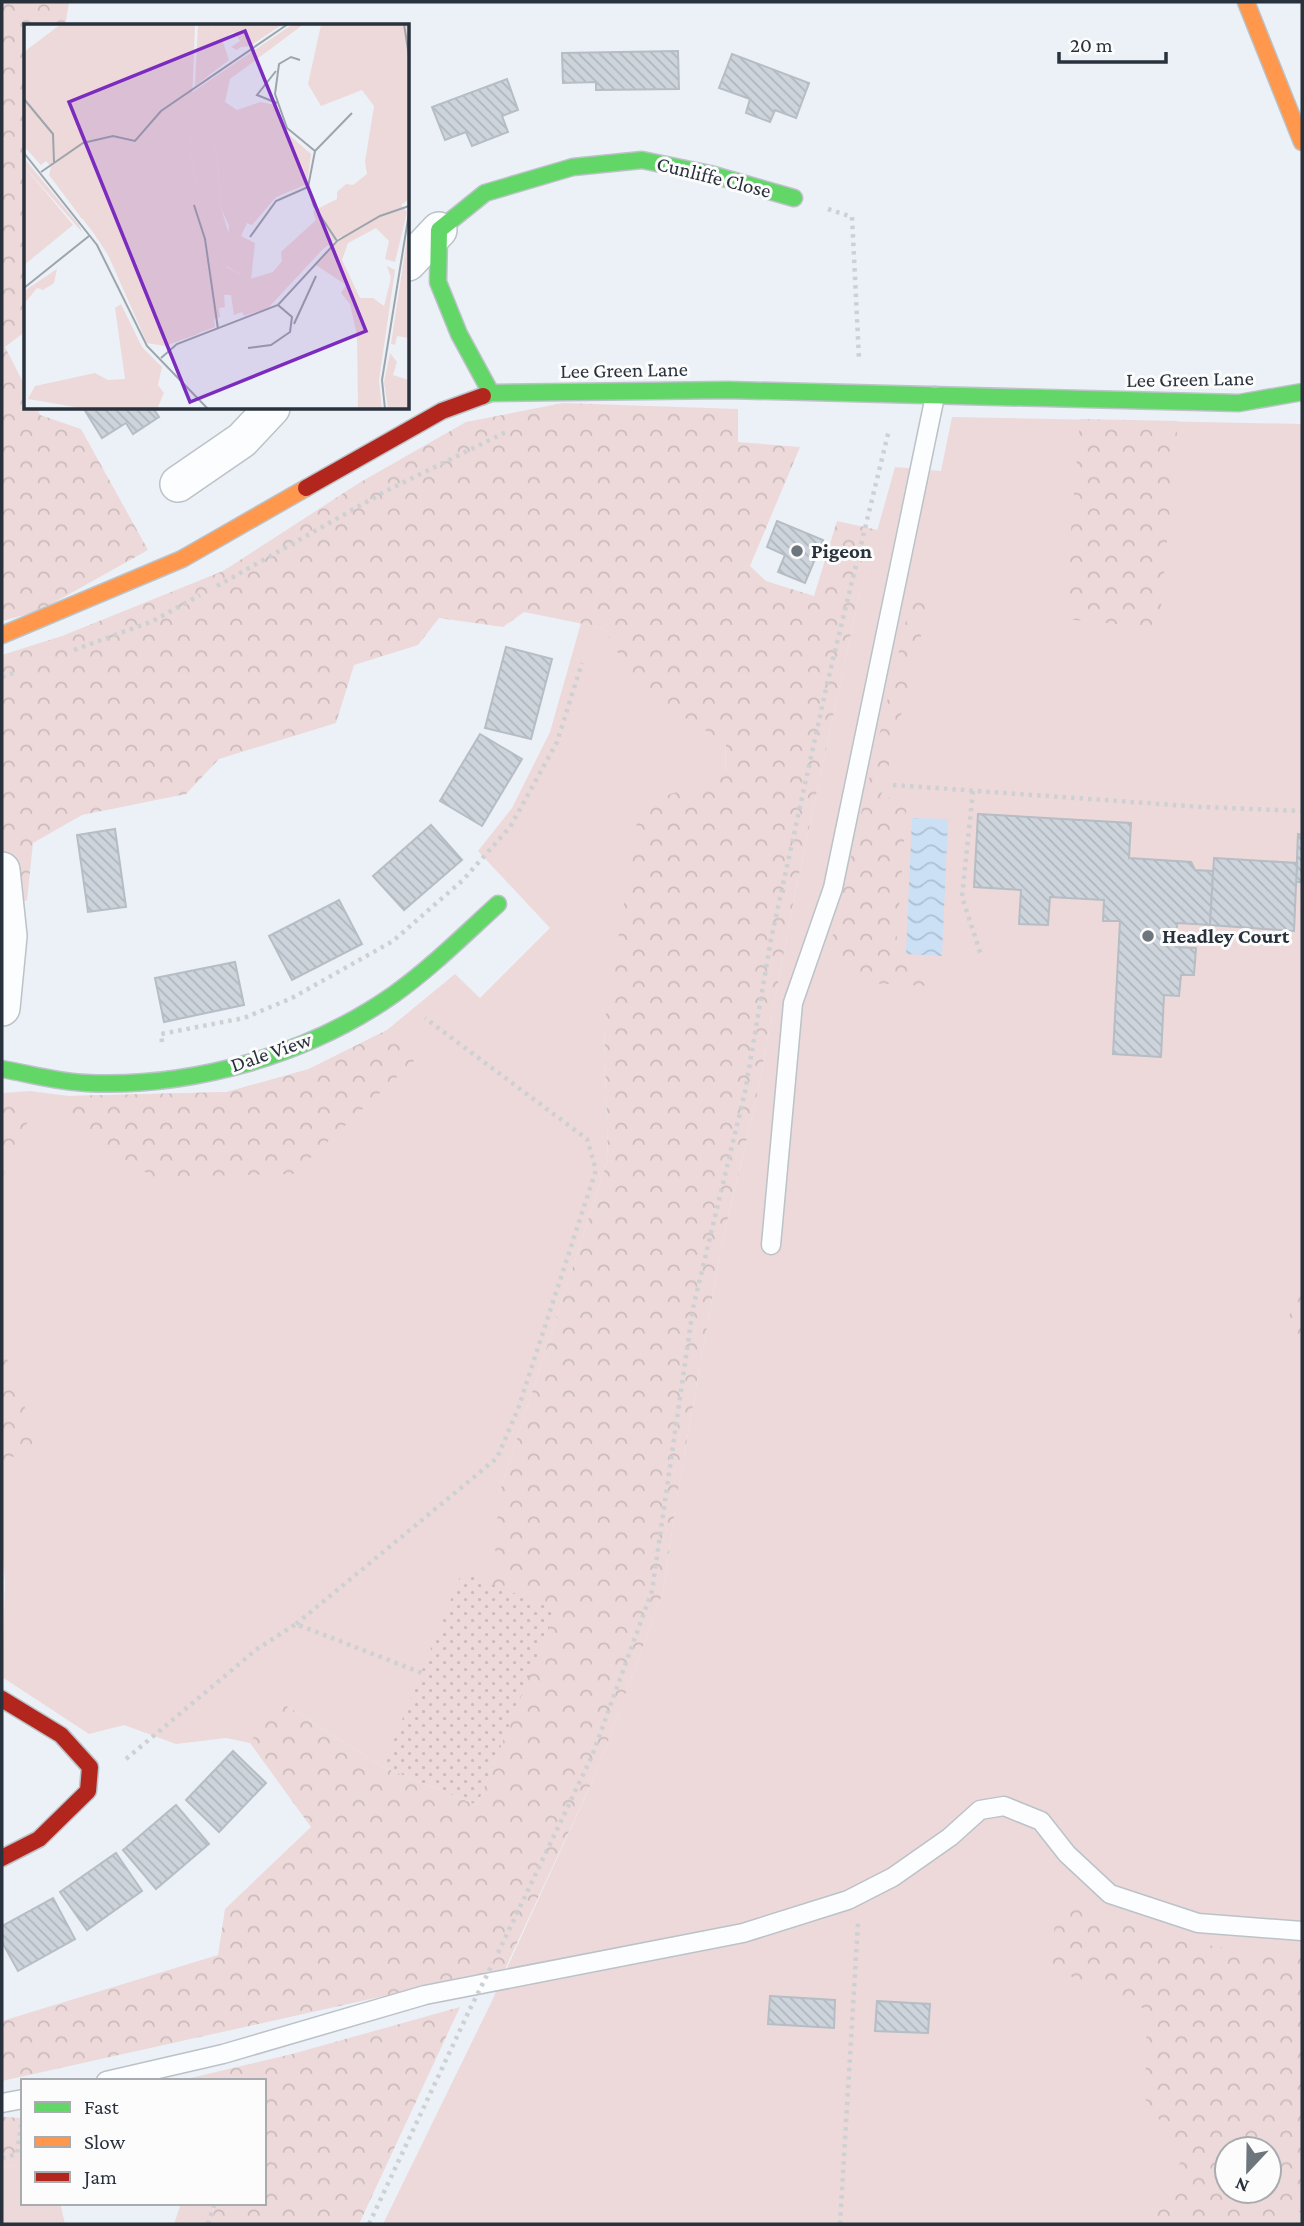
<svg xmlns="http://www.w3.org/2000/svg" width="1304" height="2226" font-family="'Crimson Pro',serif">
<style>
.grass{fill:#edd9da;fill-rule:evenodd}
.forest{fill:url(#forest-crowns);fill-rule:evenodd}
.park{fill:url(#park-dots)}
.water{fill:url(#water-waves)}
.building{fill:url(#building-back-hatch);stroke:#b6bdc4;stroke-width:2}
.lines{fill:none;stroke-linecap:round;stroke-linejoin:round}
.lane-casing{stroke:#bbc2c8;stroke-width:21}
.street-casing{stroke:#bbc2c8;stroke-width:38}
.fast-casing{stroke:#bbc2c8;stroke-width:19}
.slow-casing{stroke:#bbc2c8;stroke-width:19}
.jam-casing{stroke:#bbc2c8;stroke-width:19}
.path{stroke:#ced1d3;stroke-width:4.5;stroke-dasharray:3.5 5;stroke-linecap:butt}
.lane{stroke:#fcfdfe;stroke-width:18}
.street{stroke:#fcfdfe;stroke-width:35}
.fast{stroke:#63d668;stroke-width:16}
.slow{stroke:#ff974d;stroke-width:16}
.jam{stroke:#b3261e;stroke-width:16}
.path-bridge{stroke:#ced1d3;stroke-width:4.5;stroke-dasharray:3.5 5;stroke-linecap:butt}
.poi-dot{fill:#6d757d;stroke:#fcfcfc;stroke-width:2.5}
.labels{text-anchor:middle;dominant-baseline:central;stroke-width:6;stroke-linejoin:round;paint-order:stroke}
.street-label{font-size:21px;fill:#29323c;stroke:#fcfcfc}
.poi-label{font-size:21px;font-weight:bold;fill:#29323c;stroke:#fcfcfc;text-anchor:start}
.inset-road{fill:none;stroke:#9da5ac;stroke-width:2}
.view{fill:#7b2cbf;fill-opacity:0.15;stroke:#7b2cbf;stroke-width:3.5}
.inset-edge{fill:none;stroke:#29323c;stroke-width:3.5}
</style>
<defs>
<pattern id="forest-crowns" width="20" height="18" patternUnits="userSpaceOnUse" patternTransform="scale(1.75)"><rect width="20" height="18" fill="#edd9da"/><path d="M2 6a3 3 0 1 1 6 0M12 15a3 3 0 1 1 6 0" fill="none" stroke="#cbbbbc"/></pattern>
<pattern id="park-dots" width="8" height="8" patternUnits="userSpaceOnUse" patternTransform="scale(1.75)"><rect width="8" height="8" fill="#edd9da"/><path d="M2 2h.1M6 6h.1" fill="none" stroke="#cbbbbc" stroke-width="1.8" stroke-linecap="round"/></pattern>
<pattern id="water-waves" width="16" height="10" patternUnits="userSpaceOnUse" patternTransform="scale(1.75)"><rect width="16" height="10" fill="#cbdff5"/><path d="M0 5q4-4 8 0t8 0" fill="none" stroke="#aec0d3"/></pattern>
<pattern id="building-back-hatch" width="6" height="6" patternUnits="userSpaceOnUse" patternTransform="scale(1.75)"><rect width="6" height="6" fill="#cdd4db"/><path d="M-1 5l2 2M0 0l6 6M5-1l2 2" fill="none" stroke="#b0b6bd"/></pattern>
</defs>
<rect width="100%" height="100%" fill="#ebf1f6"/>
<g class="grass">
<path d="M952,417L1302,424V2224H383L490,2005L597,1771L663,1592L678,1490L722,1243L756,1100L795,893L860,592L895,467L941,471ZM1227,2149H1269V2191H1227Z"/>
<path d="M581,623L603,628L642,691L726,742L725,776L604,1026L608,1159L499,1494L556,1610L383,1767L285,1705L250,1743L226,1738L176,1744L124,1725L89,1734L2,1677L5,1583L2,1542V1093L30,1091L69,1096L227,1092L309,1069L387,1030L455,974L480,998L550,928L478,851L512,808L550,732Z"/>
<path d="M23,2163V2203H60L65,2224H2V2168Z"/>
<path d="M181,2203H214L213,2224H174Z"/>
</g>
<g class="forest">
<path d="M2,2H69L65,26H26V331L5,347L26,388V408H37L40,415L81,429L148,550L39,611L2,621Z"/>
<path d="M563,403L738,409V442L800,447L750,566L766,581L814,596L837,521L878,530L860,592L795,893L756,1100L722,1243L678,1490L663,1592L597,1771L505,1969L2,2081V2021L218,1955L225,1909L311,1827L250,1743L278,1697L285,1705L383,1767L477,1805L555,1610L493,1585L499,1494L608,1159L604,1026L640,804L725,776L726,743L641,691L603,628L524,612L503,627L439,618L418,645L354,665L336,723L219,759L186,794L82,815L33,843L27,900L2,910V655L62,636L223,571L359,483L466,422Z"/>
<path d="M1080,419L1178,421L1159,628L1064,619Z"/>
<path d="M911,599L929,603L881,796L907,802L895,962L927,968L929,986L865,983L827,960Z"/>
<path d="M387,1030L414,1061L293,1174L153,1177L66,1122L69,1096L227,1092L309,1069Z"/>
<path d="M2,1095L31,1114L2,1178Z"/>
<path d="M1302,1288V1353L1284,1327Z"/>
<path d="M2,1354L18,1372L33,1447L2,1462Z"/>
<path d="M1056,1901L1173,1939L1294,1960L1302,1948V2212L1293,2213L1280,2224H1149L1184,2155L1145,2099L1147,2010L1052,1968ZM1227,2149H1269V2191H1227Z"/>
<path d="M460,2007L359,2224H213L214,2203H264V2081H178L292,2054Z"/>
<path d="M2,2117L23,2118V2163L2,2168Z"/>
</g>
<path class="park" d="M462,1572L556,1610L477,1805L383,1767Z"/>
<path class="water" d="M912,818L948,819L942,956L906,954Z"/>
<g class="building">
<path d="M678,51L679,89L596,90V82L563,83L562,53Z"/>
<path d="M732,54L809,83L796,118L775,110L770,122L746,113L750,99L719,88Z"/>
<path d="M507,79L518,110L502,116L508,132L472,146L466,132L445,140L432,107Z"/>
<path d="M87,408H153L159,417L133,434L126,423L102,438L84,409Z"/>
<path d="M777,521L823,540L805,583L778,572L785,555L767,547Z"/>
<path d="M506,647L552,659L531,739L485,728Z"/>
<path d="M480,734L522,759L482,826L440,801Z"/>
<path d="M978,814L1131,823L1129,858L1191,862L1195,870L1213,871L1210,925L1177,923L1176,947L1196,948L1194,975H1181L1179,996L1164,995L1161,1057L1113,1054L1120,921H1103L1104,900L1050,897L1048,925L1019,924L1021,890L974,887Z"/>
<path d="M431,825L462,860L404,910L373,876Z"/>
<path d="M115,829L126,907L88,912L77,835Z"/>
<path d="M1298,834L1302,835V882H1296Z"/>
<path d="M1214,858L1297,863L1294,931L1210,925Z"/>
<path d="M339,900L362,944L292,980L269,936Z"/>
<path d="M235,962L244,1005L164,1022L155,978Z"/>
<path d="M233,1751L266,1783L219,1832L186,1800Z"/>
<path d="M176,1805L209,1844L156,1889L123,1850Z"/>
<path d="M116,1853L142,1891L87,1930L60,1892Z"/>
<path d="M53,1898L75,1939L18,1971L2,1942V1926Z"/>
<path d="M770,1996L835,2000L834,2028L768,2024Z"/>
<path d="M877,2001L930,2004L928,2033L875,2031Z"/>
</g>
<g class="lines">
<g class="lane-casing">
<g id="lane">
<path d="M771,1245L793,1003L833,888L935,396"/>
<path d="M106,2081L223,2054L425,1995L743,1933L848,1900L893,1877L950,1837L980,1810L1004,1806L1041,1821L1067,1854L1110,1894L1198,1923L1302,1931"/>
<path d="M2,2103L23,2099"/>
</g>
</g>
<g class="street-casing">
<g id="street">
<path d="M408,263L439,230"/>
<path d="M178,484L242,440L272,408"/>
<path d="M2,870L9,936L2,1008"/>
</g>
</g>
<g class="fast-casing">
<g id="fast">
<path d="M491,393L459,334L438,282L439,230L485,193L573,167L642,160L710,174L794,198"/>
<path d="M483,396L491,393L728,390L1239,403L1302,392"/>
<path d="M2,1069C30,1074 58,1082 86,1083C192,1088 307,1055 393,995C431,968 464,935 498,904"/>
</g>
</g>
<g class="slow-casing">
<g id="slow">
<path d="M1246,2L1302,142"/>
<path d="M2,635L182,559L306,488"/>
</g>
</g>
<g class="jam-casing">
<g id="jam">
<path d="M306,488L442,411L483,396"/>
<path d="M2,1699L61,1735L90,1767L88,1791L39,1839L2,1858"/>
</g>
</g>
<g class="path">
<path d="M828,209L852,217L859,358"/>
<path d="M217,586L386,491L506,432"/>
<path d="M74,650L153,621L200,595"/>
<path d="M2,677L13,673"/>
<path d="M893,785L1202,807L1302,811"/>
<path d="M973,791L962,897L981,955"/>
<path d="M162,1042L161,1034L244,1018L292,998L393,941L463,880L510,827L557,742L582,663"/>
<path d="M296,1624L497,1458L518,1409L596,1170L587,1139L425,1018"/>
<path d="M126,1759L257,1649L296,1624L422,1673"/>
<path d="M498,1953L592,1756L652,1591L693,1308L745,1092L771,939L827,684L889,430"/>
<path d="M2,2158L17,2154L21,2125"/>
<path d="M208,2224L215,2203"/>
<path d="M369,2224L468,2013"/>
<path d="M840,2224L858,1923"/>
</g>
<use href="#lane" class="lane"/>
<use href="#street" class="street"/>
<use href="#fast" class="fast"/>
<use href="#slow" class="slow"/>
<use href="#jam" class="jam"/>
<path class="path-bridge" d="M470,2009L493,1963"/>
</g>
<g class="poi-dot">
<circle cx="797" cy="551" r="7"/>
<circle cx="1148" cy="936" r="7"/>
</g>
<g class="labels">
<g class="street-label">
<text transform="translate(714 177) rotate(14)">Cunliffe Close</text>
<text transform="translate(624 370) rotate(-1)">Lee Green Lane</text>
<text transform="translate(1190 379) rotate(-1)">Lee Green Lane</text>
<text transform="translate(271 1052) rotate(-19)">Dale View</text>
</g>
<g class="poi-label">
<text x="811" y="551">Pigeon</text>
<text x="1162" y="936">Headley Court</text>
</g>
</g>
<g transform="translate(24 24)">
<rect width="385" height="385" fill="#ebf1f6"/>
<path d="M37,0H171L166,129L194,274L196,293L190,295L191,303L141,322L123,319L81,224L25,151L27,143L22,137L17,141L0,122V28ZM186,0H243L213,26L207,23L216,17L210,8L198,15L205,36L195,27ZM236,78L251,81L263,109L287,130L283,160L252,173L228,201L223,199L217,212L231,219L227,256L202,242L205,202L197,184L193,133L189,121H179L194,90L210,93L213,86Z" fill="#edd9da"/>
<path d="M174,0H186L195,27L205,36L171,62ZM243,0H259L226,22L211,24ZM269,0H280L206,55L201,78L213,86L212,94L180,90V121H189L193,133L197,184L212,234L202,243L226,255L249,248L258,237L257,228L292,196L289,187L313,175V168L322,160L329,161L343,150L341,138L350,82L338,66L297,82L284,60L297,1L291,0H385V175L377,181L383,188L371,238L361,235L365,217L352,204L324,219L318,236L336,274H349L360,282L367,254L363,242L371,246L355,356L358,385H334L333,311L326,280L317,269L322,261L292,241L319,211L299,225L244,284L220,292L218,288L210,291L207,271H200L201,283L195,284L166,129L167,69ZM60,36L71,44L74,64L66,70L65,81L78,99H93L96,109L61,113L56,135L28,155L27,143L40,136L34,127L48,117L33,87L49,76L41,66ZM25,95L38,111L17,141L0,122V99L5,109ZM0,134L55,201L58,208L0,142ZM57,151L67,164L81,166L86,192L97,198L105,237L91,242L71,211L72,198L64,189L58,195L33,161ZM257,157L273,163L252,173L234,189L228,187L239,165ZM385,201L384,314L373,312L371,321L367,320ZM172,222L178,223L187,276L180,248L176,249L169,227L163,225ZM33,245L30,259L19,266L13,264L0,280V267ZM97,280L118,323L138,343L134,361L140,369L133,385H63L4,375L11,362L71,349L84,356L101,355L91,284ZM165,282L174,310L160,315L152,286ZM366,329L373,338L369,351L385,356V385H364L360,358Z" fill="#edd9da"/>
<path d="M179,90H194V121H179ZM0,142L49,201L0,241Z" fill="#edd9da"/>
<path class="inset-road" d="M380,0L385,32M276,36L267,33L255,40L251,70L263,104L291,127M252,47L233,71L253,79M0,75L29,110L30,138M0,129L73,221L123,322L184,385M17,148L59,119L89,112L111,117L137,87L264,0M170,181L181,215L194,305M226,213L252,177L284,163M313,217L290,182L284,163L291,127L328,89M0,264L65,212M270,300L292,252M224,324L247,321L266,308L268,293L254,281M137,334L153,320L254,281L313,217L356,192L385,182M361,385L358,356L385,189"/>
<path class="view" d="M221,7L342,307L166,378L45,78Z"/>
<rect width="385" height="385" class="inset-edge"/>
</g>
<rect width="1304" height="2226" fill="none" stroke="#29323c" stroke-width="7"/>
<rect x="21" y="2079" width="245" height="126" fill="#fcfcfc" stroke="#a8abaf" stroke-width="2"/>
<rect x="35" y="2102" width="35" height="10" fill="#63d668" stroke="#a8abaf" stroke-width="2"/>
<text x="84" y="2114" font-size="21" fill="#29323c">Fast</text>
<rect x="35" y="2137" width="35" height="10" fill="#ff974d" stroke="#a8abaf" stroke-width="2"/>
<text x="84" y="2149" font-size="21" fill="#29323c">Slow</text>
<rect x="35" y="2172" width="35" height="10" fill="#b3261e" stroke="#a8abaf" stroke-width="2"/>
<text x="84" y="2184" font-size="21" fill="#29323c">Jam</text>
<g transform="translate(1248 2170) rotate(202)"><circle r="33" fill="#fcfcfc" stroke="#a8abaf" stroke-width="2"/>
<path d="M0-5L12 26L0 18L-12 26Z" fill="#6d757d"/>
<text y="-10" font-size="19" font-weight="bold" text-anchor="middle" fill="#29323c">N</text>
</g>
<path d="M1059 52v10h107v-10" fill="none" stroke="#29323c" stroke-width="3.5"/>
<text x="1070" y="52" font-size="21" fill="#29323c" stroke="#fcfcfc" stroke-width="5" paint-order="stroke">20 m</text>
</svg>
